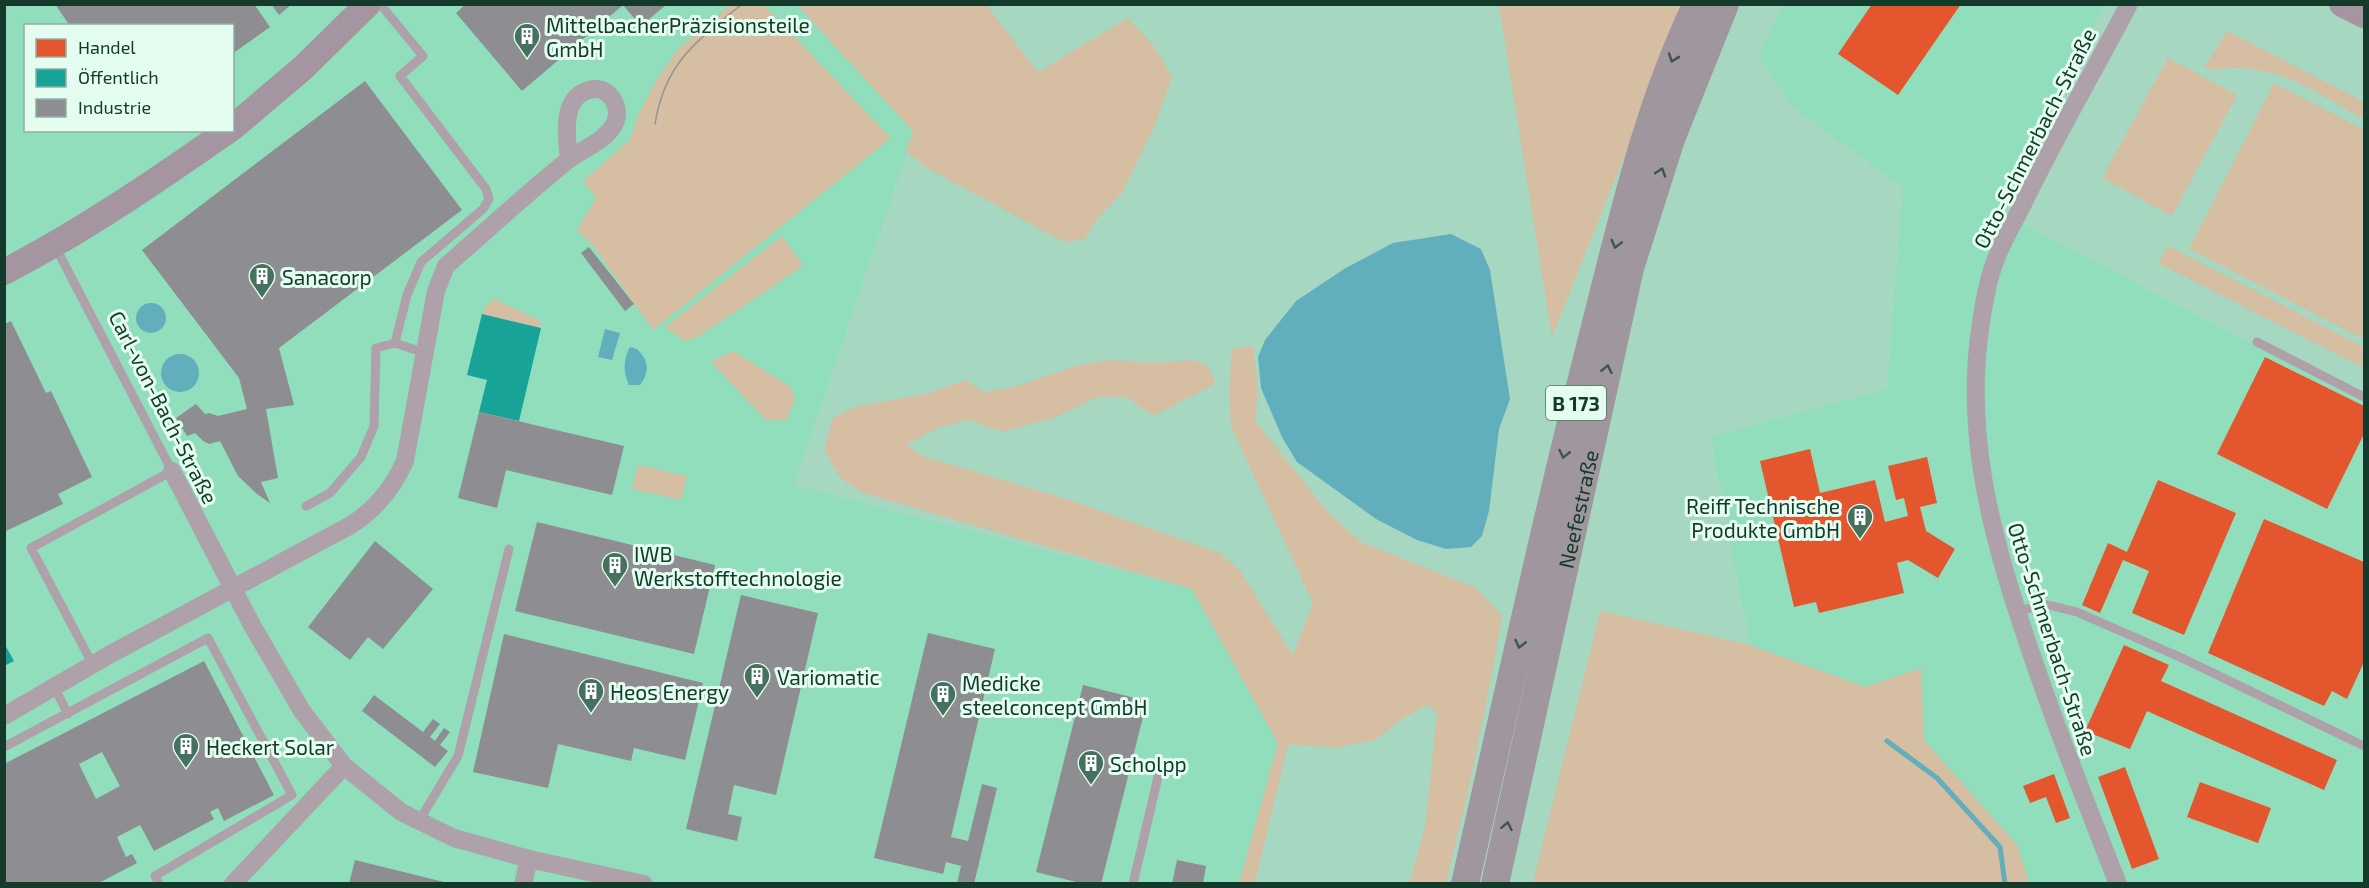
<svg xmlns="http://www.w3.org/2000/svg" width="2369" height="888" font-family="'Exo 2',sans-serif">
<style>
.built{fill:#90debc;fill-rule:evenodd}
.green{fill:#d5bea1}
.water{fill:#61aebd}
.shops{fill:#e4572e}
.public{fill:#17a398}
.industry{fill:#8d8d92;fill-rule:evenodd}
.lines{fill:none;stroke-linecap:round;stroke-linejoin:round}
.stream{stroke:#61aebd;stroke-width:5}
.lane{stroke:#aea1a9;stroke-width:9}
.street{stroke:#aea1a9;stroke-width:18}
.secondary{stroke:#a595a0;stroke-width:26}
.primary{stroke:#9f969e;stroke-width:28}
.tram{stroke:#939696;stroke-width:1.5}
.oneway{stroke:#3d564d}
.labels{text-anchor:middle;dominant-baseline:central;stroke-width:6;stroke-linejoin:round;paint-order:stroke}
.shield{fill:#e4fdf0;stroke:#527465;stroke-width:1.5}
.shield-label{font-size:20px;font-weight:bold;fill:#133a2a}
.poi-label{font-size:21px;fill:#133a2a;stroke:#e4fdf0;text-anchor:start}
.street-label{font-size:21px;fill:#133a2a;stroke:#e4fdf0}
</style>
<rect width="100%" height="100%" fill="#a6d7c1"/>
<g class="built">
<path d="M5,5H797L914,131L794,485L1192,589L1278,743L1239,883L5,884ZM26,26H232V130H26Z"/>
<path d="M1784,5H2104L2004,214L2364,403V883H2029L2017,845L1924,740L1921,669L1866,687L1750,645L1711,437L1887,389L1903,187L1793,107L1759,56Z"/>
</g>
<g class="green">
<path d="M730,5H764L891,138L653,330L595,248L577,230L596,198L583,181L630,140L638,115L656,81L678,49Z"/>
<path d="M797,5H986L1038,72L1128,18L1154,46L1172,77L1155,125L1122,193L1096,220L1085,239L1064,242L927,168L906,151L913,131Z"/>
<path d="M1499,5H1685L1552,337Z"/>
<path d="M2227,31L2364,102V119C2327,99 2285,69 2241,68C2225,67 2221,72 2204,68Z"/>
<path d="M2168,58L2237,95L2172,216L2102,178Z"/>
<path d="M2274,83L2364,130V339L2189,249Z"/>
<path d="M782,236L803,266L698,337L685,341L665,327Z"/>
<path d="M2168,246L2364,347V368L2158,263Z"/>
<path d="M495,299L540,321L541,328L482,314L487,304Z"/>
<path d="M1253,346L1258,391L1255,421L1327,511L1361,542L1476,588L1502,616C1487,706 1468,795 1446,883H1409L1425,828L1437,713L1428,705L1405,717L1375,740L1335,748L1288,744L1255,883H1239L1278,743L1192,589L863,493L840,478L824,449L833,418L855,407L929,393L966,380L984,392L1011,388L1079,365L1112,360L1152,363L1193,360L1209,367L1215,384L1153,416L1126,397H1097L1053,418L1003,432L968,420L938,428L906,445L922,456L1063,498L1220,553L1240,571L1293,655L1313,603L1231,426L1229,391L1232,349Z"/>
<path d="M733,351L791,387L795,400L786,421L765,419L711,362Z"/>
<path d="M638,465L687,476L681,500L632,489Z"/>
<path d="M1600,611L1750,645L1865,687L1921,668L1924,740L2017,845L2029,883H1533Z"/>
</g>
<g class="water">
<path d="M1451,234L1481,249L1490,270L1510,399L1499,429L1489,511L1482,536L1471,547L1446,549L1417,540L1376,519L1297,462L1282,437L1261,388L1258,357L1265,340L1296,301L1344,269L1393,243Z"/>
<circle cx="151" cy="318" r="15"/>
<path d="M605,329L620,333L612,360L598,357Z"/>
<path d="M630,347L637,349C649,360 650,372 640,385H629C623,372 623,360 630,347Z"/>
<circle cx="180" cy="373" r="19"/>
</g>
<g class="shops">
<path d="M1872,4H1961L1898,95L1838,54Z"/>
<path d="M2265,357L2364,406V434L2327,509L2217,454Z"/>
<path d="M1810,449L1820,493L1875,480L1885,522L1908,516L1904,498L1896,500L1888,466L1927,457L1937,503L1920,507L1926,531L1955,549L1938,578L1908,560L1897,563L1904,593L1819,613L1816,602L1794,607L1760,461Z"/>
<path d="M2158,480L2236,513L2184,635L2132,613L2149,571L2123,560L2100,613L2082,605L2108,543L2127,552Z"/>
<path d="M2264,519L2364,562V662L2347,699L2332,691L2324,706L2208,653Z"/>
<path d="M2124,645L2169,665L2161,681L2337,760L2324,790L2147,711L2130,749L2085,731Z"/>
<path d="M2125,767L2159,859L2132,869L2098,777Z"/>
<path d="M2054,774L2070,818L2056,823L2046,797L2030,803L2023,786Z"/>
<path d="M2200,782L2271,808L2258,843L2187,817Z"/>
</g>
<g class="public">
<path d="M482,314L541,328L519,421L479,412L487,380L467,375Z"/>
<path d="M4,643L14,661L4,666Z"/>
</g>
<g class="industry">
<path d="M55,4H254L270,27L232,54V26H70Z"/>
<path d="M271,4H292L279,15Z"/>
<path d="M466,4H667L641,26L623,5L522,91L456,13Z"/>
<path d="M365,81L462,210L279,348L294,405L266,409L278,478L261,482L270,503L257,494L238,476L220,441L209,444L203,441L195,433L187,436L176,418L196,404L205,414L209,413L218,416L247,409L239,378L142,250Z"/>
<path d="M589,247L634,304L625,311L581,253Z"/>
<path d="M11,321L46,393L51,391L92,477L58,494L63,504L4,532V324Z"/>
<path d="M479,412L624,446L612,495L506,470L497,508L458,498Z"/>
<path d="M537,522L715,565L694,654L515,611Z"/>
<path d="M375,541L433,589L383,649L368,637L350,660L308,627Z"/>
<path d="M741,595L818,613L776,795L734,785L728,814L742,817L737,841L686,829Z"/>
<path d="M928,633L995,649L951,837L968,841L982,784L997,788L974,884H957L961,866L946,862L943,874L874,858Z"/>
<path d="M504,634L703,683L685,760L634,748L631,761L558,744L548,788L473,772Z"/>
<path d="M204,661L274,795L224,821L218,808L210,812L214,819L154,851L140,825L117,837L126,857L132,854L137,863L97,884H4V764ZM102,752L120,786L96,799L79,764Z"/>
<path d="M1083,685L1147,701L1101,884H1084L1036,872Z"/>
<path d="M374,695L423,732L433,719L440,724L430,737L435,741L444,728L450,732L440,745L448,751L435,767L362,711Z"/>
<path d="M355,860L448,883V884H349Z"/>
<path d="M1177,860L1206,866L1203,884H1172Z"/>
</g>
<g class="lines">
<path class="stream" d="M1887,741L1937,778L2000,847L2005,884"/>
<g class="lane">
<path d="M380,4L423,56L400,76L486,189L489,199L483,209L421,262L407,295L395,343L425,353"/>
<path d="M55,246L172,471L31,548L93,665"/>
<path d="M2257,342L2364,397"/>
<path d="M306,506L330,493L361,457L374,426L376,348L395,343"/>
<path d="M2017,612L2044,604L2077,612L2182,658L2364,746"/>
<path d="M54,687L68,714"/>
<path d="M4,747L208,638L292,795L155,876L159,884"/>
<path d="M419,821L458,756L509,549"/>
<path d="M1133,884L1161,764"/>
</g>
<g class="street">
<path d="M172,471L253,627L302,711L344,766L401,812L454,838L529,859L644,884"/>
<path d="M4,716L109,655L351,525C376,509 393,488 405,461L436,291L446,266C486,231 526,194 567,161C583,148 603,143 614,125C621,112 615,96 602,90C596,88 590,89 584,92C561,102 567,139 569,159"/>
<path d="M233,884L344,766"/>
<path d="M523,884L529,859"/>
<path d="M2118,884C2085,800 2052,717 2024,632C1990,531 1964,429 1981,323C1984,302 1988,278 1996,259C2003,240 2014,222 2023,204C2056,136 2094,71 2129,4"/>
</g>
<g class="secondary">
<path d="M2342,4L2364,15"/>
<path d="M232,128L304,67L368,4"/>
<path d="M4,272C83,231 156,181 229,130"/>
</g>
<g class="primary">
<path d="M1465,884C1507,699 1547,514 1594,331C1622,221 1647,107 1697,4"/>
<path id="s1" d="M1495,884L1630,268L1671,139L1725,4"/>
</g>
<path class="tram" d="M655,124C665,62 696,42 742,4"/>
</g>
<defs><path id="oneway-chevron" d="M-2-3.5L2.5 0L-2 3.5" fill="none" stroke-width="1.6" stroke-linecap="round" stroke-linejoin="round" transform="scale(1.5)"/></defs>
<g class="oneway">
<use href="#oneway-chevron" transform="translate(1673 58) rotate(109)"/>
<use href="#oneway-chevron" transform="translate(1661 172) rotate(-72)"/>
<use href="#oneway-chevron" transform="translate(1616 244) rotate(104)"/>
<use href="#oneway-chevron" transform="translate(1607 369) rotate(-78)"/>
<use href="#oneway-chevron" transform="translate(1564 454) rotate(103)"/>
<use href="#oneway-chevron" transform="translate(1520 644) rotate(103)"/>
<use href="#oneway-chevron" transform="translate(1507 826) rotate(-78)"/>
</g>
<defs>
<g id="building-pin" transform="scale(1.35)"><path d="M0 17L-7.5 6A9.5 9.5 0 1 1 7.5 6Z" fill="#46715f" stroke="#e4fdf0"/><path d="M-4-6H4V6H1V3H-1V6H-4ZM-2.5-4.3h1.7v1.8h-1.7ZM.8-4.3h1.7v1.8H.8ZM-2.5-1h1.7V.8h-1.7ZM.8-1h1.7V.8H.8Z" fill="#fff"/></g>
</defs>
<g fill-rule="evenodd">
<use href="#building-pin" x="527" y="36"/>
<use href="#building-pin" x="262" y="276"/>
<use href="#building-pin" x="1860" y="517"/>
<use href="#building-pin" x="615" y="565"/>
<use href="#building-pin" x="757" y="676"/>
<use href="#building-pin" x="591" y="691"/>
<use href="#building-pin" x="943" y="694"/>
<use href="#building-pin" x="186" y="746"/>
<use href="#building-pin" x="1091" y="763"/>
</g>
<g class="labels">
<rect class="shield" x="1546" y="386" width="60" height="34" rx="4.5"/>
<g class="shield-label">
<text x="1576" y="403">B 173</text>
</g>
<g class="poi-label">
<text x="546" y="24">MittelbacherPräzisionsteile<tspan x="546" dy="24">GmbH</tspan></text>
<text x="282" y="276">Sanacorp</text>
<text x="1840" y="505" text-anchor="end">Reiff Technische<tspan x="1840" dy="24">Produkte GmbH</tspan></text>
<text x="634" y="553">IWB<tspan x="634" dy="24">Werkstofftechnologie</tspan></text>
<text x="777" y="676">Variomatic</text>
<text x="962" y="682">Medicke<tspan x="962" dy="24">steelconcept GmbH</tspan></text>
<text x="610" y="691">Heos Energy</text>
<text x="206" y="746">Heckert Solar</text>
<text x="1110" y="763">Scholpp</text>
</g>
<g class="street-label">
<text transform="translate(2034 138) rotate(-63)">Otto-Schmerbach-Straße</text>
<text transform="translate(164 407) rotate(63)">Carl-von-Bach-Straße</text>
<text stroke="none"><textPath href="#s1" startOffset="384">Neefestraße</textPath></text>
<text transform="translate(2053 639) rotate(72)">Otto-Schmerbach-Straße</text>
</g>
</g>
<rect width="2369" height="888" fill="none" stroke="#133a2a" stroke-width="12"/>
<rect x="24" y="24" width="210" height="108" fill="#e4fdf0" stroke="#90afa1" stroke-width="1.5"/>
<rect x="36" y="39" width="30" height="18" fill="#e4572e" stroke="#90afa1" stroke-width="1.5"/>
<text x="78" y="54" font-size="18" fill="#133a2a">Handel</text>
<rect x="36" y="69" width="30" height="18" fill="#17a398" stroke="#90afa1" stroke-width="1.5"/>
<text x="78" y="84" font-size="18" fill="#133a2a">Öffentlich</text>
<rect x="36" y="99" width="30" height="18" fill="#8d8d92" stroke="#90afa1" stroke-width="1.5"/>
<text x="78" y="114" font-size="18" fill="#133a2a">Industrie</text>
</svg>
